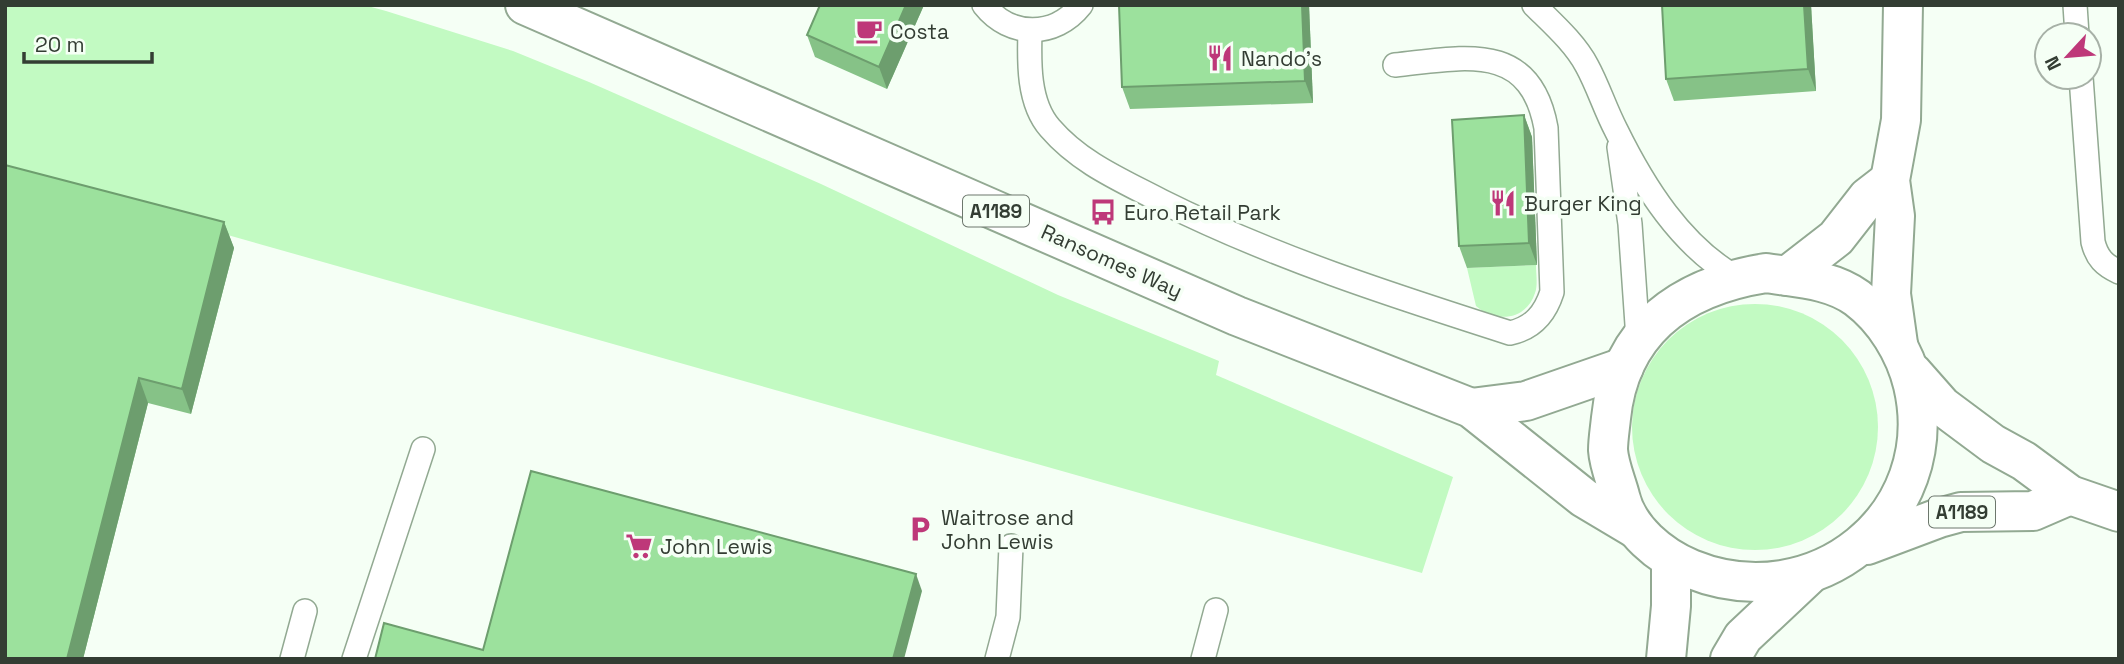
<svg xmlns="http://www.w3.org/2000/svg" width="2124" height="664" font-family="'Space Grotesk',sans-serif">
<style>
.green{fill:#c2fac2}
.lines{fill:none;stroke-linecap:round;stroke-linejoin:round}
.service-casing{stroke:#92a992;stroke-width:26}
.minor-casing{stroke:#92a992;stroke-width:42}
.tertiary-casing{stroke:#92a992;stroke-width:42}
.primary-casing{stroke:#92a992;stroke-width:42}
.service{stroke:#fff;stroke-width:23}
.minor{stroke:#fff;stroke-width:38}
.tertiary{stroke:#fff;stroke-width:38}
.primary{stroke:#fff;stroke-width:38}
.wall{fill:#86c287}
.shaded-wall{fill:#6d9e6e}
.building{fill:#9ce19d;stroke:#6d9e6e;stroke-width:2}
.labels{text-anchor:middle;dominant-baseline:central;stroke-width:7;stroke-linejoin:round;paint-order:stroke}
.shield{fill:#f5fff5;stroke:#6d776d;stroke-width:2}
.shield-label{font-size:19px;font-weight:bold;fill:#333d33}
.poi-label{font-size:21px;fill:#333d33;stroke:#f5fff5;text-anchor:start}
.street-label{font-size:21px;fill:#333d33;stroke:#f5fff5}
</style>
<rect width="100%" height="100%" fill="#f5fff5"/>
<g class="green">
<path d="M5,5H364L386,11L513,51L589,82L821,184L1058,295L1219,361L1216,375L1453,477L1422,573L5,172Z"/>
<path d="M1536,265C1536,274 1538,285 1535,293C1526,321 1495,323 1476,306L1467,268Z"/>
<circle cx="1755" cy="427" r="123"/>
</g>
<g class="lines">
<g class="service-casing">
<g id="service">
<path d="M984,5C1010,38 1055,38 1081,5"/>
<path d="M1534,5C1552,23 1575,43 1587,66C1598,86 1605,109 1616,130C1644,187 1681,246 1737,278"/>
<path d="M2075,5L2077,35"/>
<path d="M1030,31C1029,62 1028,103 1050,128C1080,163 1121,180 1161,201C1273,257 1391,295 1510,333C1533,328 1545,314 1552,292L1546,128C1530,40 1463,58 1395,65"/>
<path d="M2081,77L2093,242C2097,258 2104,265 2119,272"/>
<path d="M1619,147L1630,224L1638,339"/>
<path d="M292,659L305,611"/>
<path d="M354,659L423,449"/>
<path d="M997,659L1008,617L1011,546"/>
<path d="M1203,659L1216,610"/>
</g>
</g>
<g class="minor-casing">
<g id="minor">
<path d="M1787,276L1836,238L1868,197L1890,180"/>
<path d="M1898,344L1891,294L1895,216L1890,180L1901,120L1903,5"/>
</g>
</g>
<g class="tertiary-casing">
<g id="tertiary">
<path d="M1666,659L1671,606V560"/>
<path d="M1730,659L1743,637L1808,576"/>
</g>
</g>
<g class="primary-casing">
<g id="primary">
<path d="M525,5L1237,316L1471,408L1584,498L1636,529"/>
<path d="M1766,273C1797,278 1831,279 1857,298C1885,319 1905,352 1913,385C1944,517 1814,619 1691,569C1660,556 1628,530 1620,496C1616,481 1609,465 1608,450C1608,440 1610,428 1611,418C1620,329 1683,286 1766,273Z"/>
<path d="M1912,372L1942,406L1993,444L2024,461L2070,495L2119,512"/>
<path d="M1471,408L1526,401L1624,367"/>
<path d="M1867,545L1939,518L1961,512L2033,511L2070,495"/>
</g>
</g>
<use href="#service" class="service"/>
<use href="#minor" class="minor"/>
<use href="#tertiary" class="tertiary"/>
<use href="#primary" class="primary"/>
</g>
<g class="wall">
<path d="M820,5H924L887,89L815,57L807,35Z"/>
<path d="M1309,5L1313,103L1130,109L1122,87Z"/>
<path d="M1811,5L1816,91L1674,101L1666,79Z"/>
<path d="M1524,115L1532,137L1537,265L1467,268L1459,246Z"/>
<path d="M5,165L224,222L234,248L191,414L148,403L83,659H5Z"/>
</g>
<g class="shaded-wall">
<path d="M906,5H924L887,89L879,67Z"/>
<path d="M1302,5H1309L1313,103L1305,81Z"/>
<path d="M1804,5H1811L1816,91L1808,69Z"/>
<path d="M1524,115L1532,137L1537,265L1529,243Z"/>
<path d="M224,222L234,248L191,414L182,389Z"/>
<path d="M139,378L148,403L83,659H67Z"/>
<path d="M916,574L922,591L904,659H893Z"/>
</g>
<g class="building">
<path d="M820,5H906L879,67L807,35Z"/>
<path d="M1119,5H1302L1305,81L1122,87Z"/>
<path d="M1662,5H1804L1808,69L1666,79Z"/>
<path d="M1524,115L1529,243L1459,246L1452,120Z"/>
<path d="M5,165L224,222L182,389L139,378L67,659H5Z"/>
<path d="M531,471L916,574L893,659H375L384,623L483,650Z"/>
</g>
<defs>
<g id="cafe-bare" transform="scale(2.1)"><path d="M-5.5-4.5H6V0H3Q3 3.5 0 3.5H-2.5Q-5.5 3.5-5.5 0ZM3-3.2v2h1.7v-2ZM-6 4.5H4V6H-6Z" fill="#be3879" stroke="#f5fff5" stroke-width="2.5" paint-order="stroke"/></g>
<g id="restaurant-bare" transform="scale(2.1)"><path d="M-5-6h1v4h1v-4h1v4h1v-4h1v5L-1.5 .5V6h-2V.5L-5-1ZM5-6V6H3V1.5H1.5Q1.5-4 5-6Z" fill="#be3879" stroke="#f5fff5" stroke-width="2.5" paint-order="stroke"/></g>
<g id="bus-bare" transform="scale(2.1)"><path d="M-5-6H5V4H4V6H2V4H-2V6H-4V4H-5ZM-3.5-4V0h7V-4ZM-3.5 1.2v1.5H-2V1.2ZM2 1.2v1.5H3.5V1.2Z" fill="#be3879" stroke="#f5fff5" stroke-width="2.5" paint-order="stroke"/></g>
<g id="parking-bare" transform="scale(2.1)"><path d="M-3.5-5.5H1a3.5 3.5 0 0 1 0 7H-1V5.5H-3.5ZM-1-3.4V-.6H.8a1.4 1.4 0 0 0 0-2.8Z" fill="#be3879" stroke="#f5fff5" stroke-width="2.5" paint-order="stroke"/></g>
<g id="supermarket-bare" transform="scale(2.1)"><path d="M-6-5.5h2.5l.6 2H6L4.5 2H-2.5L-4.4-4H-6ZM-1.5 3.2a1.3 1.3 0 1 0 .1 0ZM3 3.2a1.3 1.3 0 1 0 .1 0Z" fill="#be3879" stroke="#f5fff5" stroke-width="2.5" paint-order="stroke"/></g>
</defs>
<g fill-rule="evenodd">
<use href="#cafe-bare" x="869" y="31"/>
<use href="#restaurant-bare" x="1220" y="58"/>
<use href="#restaurant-bare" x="1503" y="203"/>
<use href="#bus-bare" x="1103" y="212"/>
<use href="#parking-bare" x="920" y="529"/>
<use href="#supermarket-bare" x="639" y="546"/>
</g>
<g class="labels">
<g class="shield">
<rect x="963" y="195.5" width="66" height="31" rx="5"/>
<rect x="1929" y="496.5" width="66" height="31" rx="5"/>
</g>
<g class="shield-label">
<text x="996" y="211">A1189</text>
<text x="1962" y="512">A1189</text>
</g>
<g class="poi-label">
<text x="890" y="31">Costa</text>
<text x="1241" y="58">Nando's</text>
<text x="1524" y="203">Burger King</text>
<text x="1124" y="212">Euro Retail Park</text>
<text x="941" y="517">Waitrose and<tspan x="941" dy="24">John Lewis</tspan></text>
<text x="660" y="546">John Lewis</text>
</g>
<g class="street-label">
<text transform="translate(1112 261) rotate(24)">Ransomes Way</text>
</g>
</g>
<rect width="2124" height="664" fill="none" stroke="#333d33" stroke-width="14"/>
<g transform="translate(2068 56) rotate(244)"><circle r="33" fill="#f5fff5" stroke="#a7b1a7" stroke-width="2"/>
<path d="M0-5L12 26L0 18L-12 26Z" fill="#be3879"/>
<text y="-10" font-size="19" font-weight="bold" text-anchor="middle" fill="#333d33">N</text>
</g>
<path d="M24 52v10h128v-10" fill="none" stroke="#333d33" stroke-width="3.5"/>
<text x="35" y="52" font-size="21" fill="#333d33" stroke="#f5fff5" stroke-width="5" paint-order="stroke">20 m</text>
</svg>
